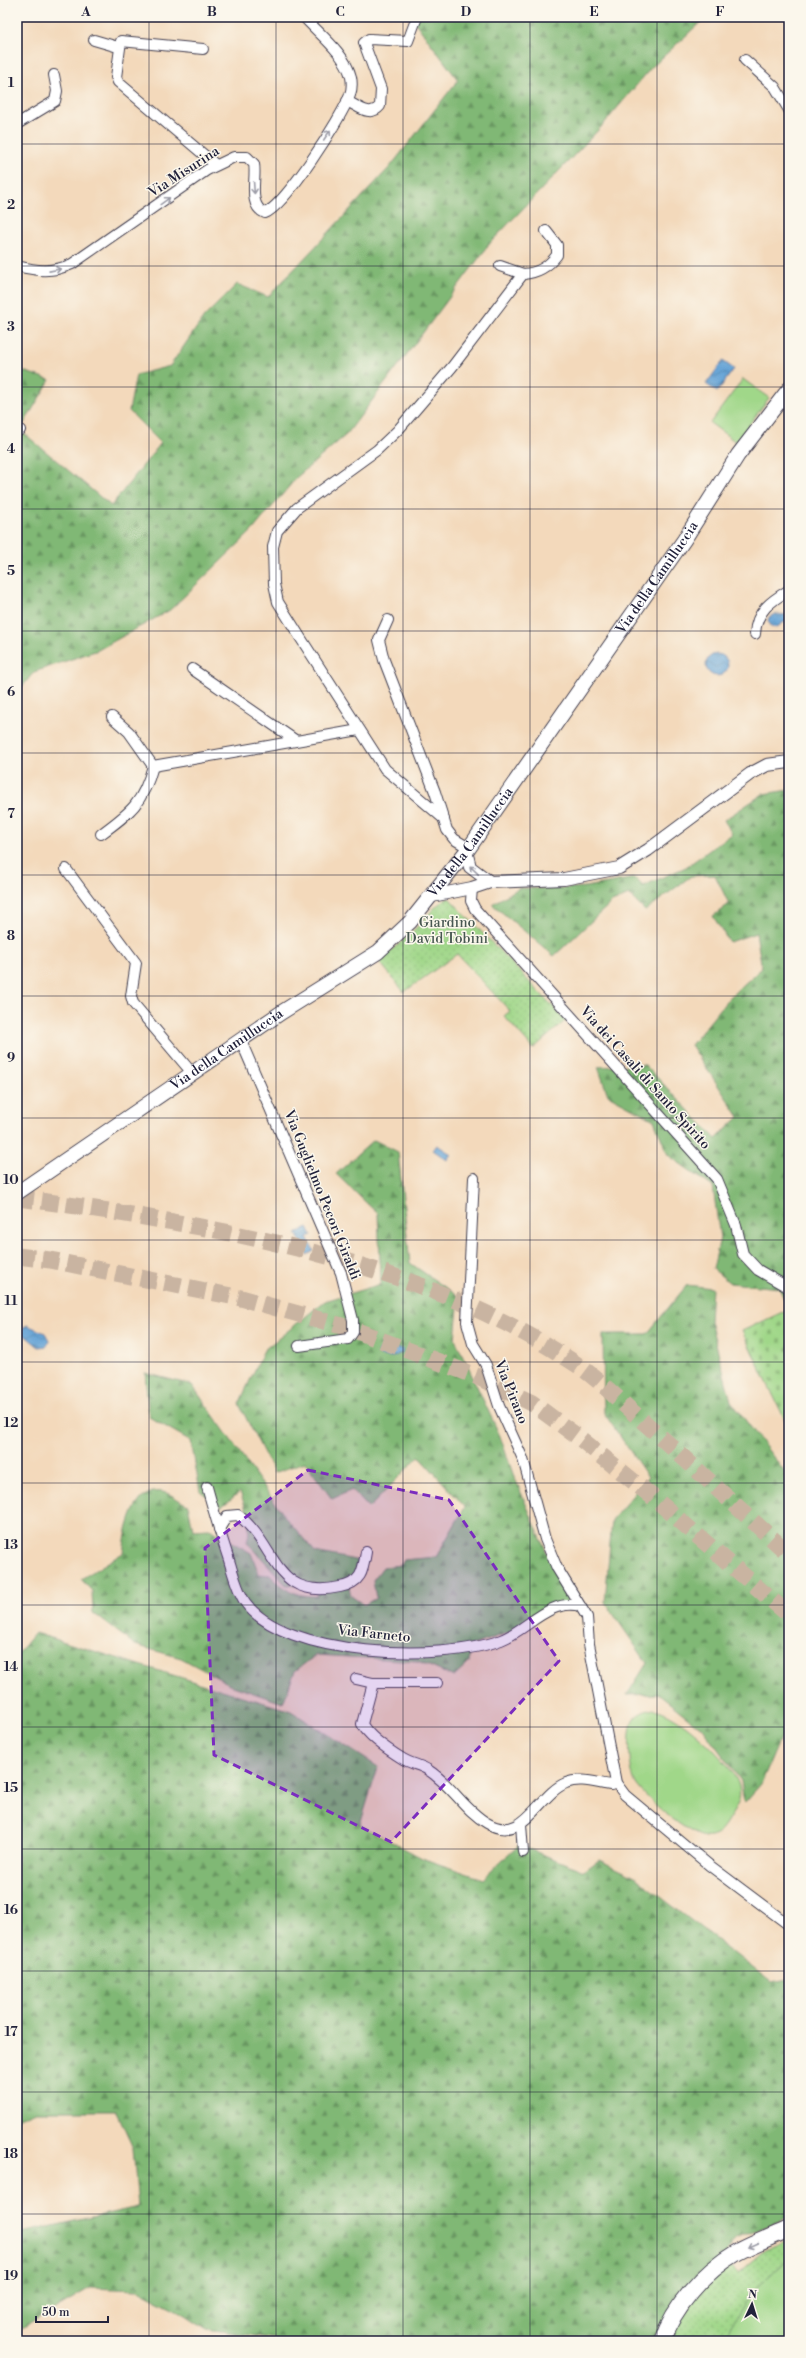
<svg xmlns="http://www.w3.org/2000/svg" width="806" height="2358" font-family="'Libre Bodoni',serif">
<style>
.grass{fill:#a0d789;stroke:#617c62}
.forest{fill:url(#forest-firs);stroke:#516d58}
.cemetery{fill:url(#cemetery-stones);stroke:#617c62}
.garden{fill:url(#garden-dots);stroke:#617c62}
.water{fill:url(#water-waves);stroke:#426288}
.lines{fill:none;stroke-linecap:round;stroke-linejoin:round}
.trunk-tunnel{stroke:#c9b4a1;stroke-width:17;stroke-dasharray:17 8;stroke-linecap:butt}
.minor-casing{stroke:#413d4e;stroke-width:12}
.tertiary-casing{stroke:#413d4e;stroke-width:14}
.secondary-casing{stroke:#413d4e;stroke-width:16}
.primary-casing{stroke:#413d4e;stroke-width:18}
.minor{stroke:#fff;stroke-width:10}
.tertiary{stroke:#fff;stroke-width:12}
.secondary{stroke:#fff;stroke-width:14}
.primary{stroke:#fff;stroke-width:16}
.oneway{stroke:#9c9ca7}
.marked{fill:#7b2cbf;fill-opacity:0.2;stroke:#7b2cbf;stroke-width:3;stroke-dasharray:8 5;stroke-linejoin:round}
.grid{fill:none;stroke:#22223b;stroke-width:1;stroke-opacity:0.55}
.labels{text-anchor:middle;dominant-baseline:central;stroke-width:3;stroke-linejoin:round;paint-order:stroke}
.street-label{font-size:14px;fill:#22223b;stroke:#fbf7ec}
.park-label{font-size:14px;fill:#485852;stroke:#fbf7ec}
.neatline{fill:none;stroke:#22223b;stroke-width:1.5}
.grid-label{font-size:13px;text-anchor:middle;font-weight:bold;fill:#22223b}
</style>
<defs>
<pattern id="forest-firs" width="22" height="20" patternUnits="userSpaceOnUse"><rect width="22" height="20" fill="#80b875"/><path d="M5 1l3.5 6h-7zM16 11l3.5 6h-7z" fill="#689561"/></pattern>
<pattern id="cemetery-stones" width="16" height="16" patternUnits="userSpaceOnUse"><rect width="16" height="16" fill="#a0d789"/><path d="M2 7V4a2 2 0 0 1 4 0v3zM10 15v-3a2 2 0 0 1 4 0v3z" fill="#8ab877"/></pattern>
<pattern id="garden-dots" width="8" height="8" patternUnits="userSpaceOnUse"><rect width="8" height="8" fill="#a0d789"/><path d="M2 2h.1M6 6h.1" fill="none" stroke="#8ab877" stroke-width="1.8" stroke-linecap="round"/></pattern>
<pattern id="water-waves" width="16" height="10" patternUnits="userSpaceOnUse"><rect width="16" height="10" fill="#63a2d5"/><path d="M0 5q4-4 8 0t8 0" fill="none" stroke="#5184ae"/></pattern>
</defs>
<rect width="100%" height="100%" fill="#fbf7ec"/>
<filter id="ink" filterUnits="userSpaceOnUse"><feTurbulence type="fractalNoise" baseFrequency=".025" numOctaves="2"/><feDisplacementMap in="SourceGraphic" scale="8" xChannelSelector="R" yChannelSelector="G"/><feConvolveMatrix kernelMatrix="1 2 1 2 8 2 1 2 1" color-interpolation-filters="sRGB"/></filter>
<filter id="wash" filterUnits="userSpaceOnUse"><feTurbulence type="fractalNoise" baseFrequency=".012" numOctaves="4" result="noise"/><feDisplacementMap in="SourceGraphic" scale="16" xChannelSelector="R" yChannelSelector="G"/><feGaussianBlur stdDeviation="0.9" result="paint"/><feColorMatrix in="noise" values="0 0 0 0 0 0 0 0 0 0 0 0 0 0 0 0 0 1.4 0 .05"/><feComposite in="paint" operator="in"/></filter>
<g filter="url(#wash)">
<rect width="100%" height="100%" fill="#f3d9bb"/>
<g class="grass">
<path d="M743,379L769,398L736,442L710,423Z"/>
<path d="M653,1709C676,1710 734,1764 739,1786C742,1800 736,1808 729,1819C724,1827 720,1835 710,1837C694,1841 645,1798 636,1784C629,1773 627,1732 633,1721C637,1713 645,1711 653,1709Z"/>
<path d="M789,2237V2341H667C706,2303 742,2264 789,2237Z"/>
</g>
<g class="forest">
<path d="M417,17H706L651,68L602,126L491,242L347,434L297,477L252,531L170,610L98,650L34,672L17,693V369L50,380L20,430L111,506L161,443L129,411L136,375L170,366L204,317L237,284L268,297L390,167L458,80L414,21Z"/>
<path d="M789,790V1306L788,1307L779,1288L730,1283L713,1269L720,1238L713,1187L668,1155L654,1120L608,1095L598,1067L645,1065L716,1139L739,1117L691,1045L730,997L762,968L756,933L729,942L713,916L729,904L715,875L691,876L645,911L629,895L612,902L554,956L492,904L519,888L551,889L586,887L635,878L643,886L686,867L732,834L724,820L763,794Z"/>
<path d="M374,1140L398,1152L410,1263L459,1297L455,1339L500,1436L513,1474L557,1576L571,1601L513,1631L470,1646L469,1663L454,1677L418,1661L316,1655L295,1671L283,1703L233,1686L181,1658L135,1645L93,1613L92,1591L81,1579L123,1553C126,1531 134,1480 169,1494C175,1497 181,1502 188,1505L193,1530L209,1529L214,1531L251,1553L259,1574L270,1575C283,1589 297,1597 317,1596L314,1584L286,1585L247,1542C252,1525 246,1508 240,1492L221,1507L200,1491L191,1441L149,1417L145,1373L192,1385L286,1518L315,1552L365,1562L349,1587L351,1596L364,1605L376,1598L373,1580L383,1567L401,1565L404,1560L436,1557L465,1507L419,1456L369,1508L352,1490L332,1499L305,1462L274,1473L239,1404L264,1350L325,1301L381,1284L378,1214L336,1174Z"/>
<path d="M687,1285L712,1288L710,1321L731,1401L789,1478V1718L761,1784L744,1803L741,1781L704,1730L658,1694L627,1695L647,1663L605,1602L612,1520L648,1477L604,1413L603,1334H647Z"/>
<path d="M35,1633L291,1711L378,1767L360,1825L424,1859L483,1879L519,1845L584,1871L599,1860L635,1877L771,1982L789,1979V2217L736,2239L692,2300L667,2341H275V2339L207,2329L186,2315L138,2290L90,2288L22,2328L17,2315V2234L138,2207L133,2148L116,2111H36L17,2119V1655Z"/>
</g>
<path class="cemetery" d="M789,1309V1428L742,1331Z"/>
<g class="garden">
<path d="M449,898L566,1020L533,1049L504,1016L510,1011L457,954L404,992L378,960C393,950 406,938 419,925C429,915 436,903 449,898Z"/>
<path d="M789,2237V2260C762,2279 735,2308 725,2341H667L678,2322L708,2281L730,2265L738,2273L761,2253Z"/>
</g>
<g class="water">
<path d="M723,361L734,369L717,392L706,384Z"/>
<path d="M775,614L789,615V624L784,622L776,628L771,626L768,621L769,617Z"/>
<circle cx="717" cy="665" r="11"/>
<path d="M437,1145L451,1154L447,1160L433,1150Z"/>
<path d="M308,1227L312,1235L307,1237L314,1251L307,1255L296,1233Z"/>
<path d="M27,1325L45,1333L49,1340L47,1346L39,1347L23,1334V1328Z"/>
<path d="M382,1342L387,1347L402,1349L403,1352L393,1357L380,1356L378,1351L383,1349Z"/>
</g>
</g>
<g filter="url(#ink)">
<g class="lines">
<g class="trunk-tunnel">
<path d="M17,1198C69,1204 121,1213 173,1222C313,1247 456,1284 576,1364C598,1378 617,1399 636,1415C688,1461 738,1508 789,1554"/>
<path d="M17,1256L50,1260L241,1298L349,1328L476,1376L532,1403L582,1440L654,1498L789,1615"/>
</g>
<g class="minor-casing">
<g id="minor">
<path d="M94,40L118,47"/>
<path d="M203,49L121,41L116,77L118,82L216,165"/>
<path d="M745,60L775,87L789,110"/>
<path d="M347,101C358,106 370,118 380,106L381,89L364,43L369,39L408,41L417,17"/>
<path d="M17,124L55,101L57,91L54,75"/>
<path d="M17,266C37,271 52,273 72,264L207,170L234,157H247L254,164C257,177 247,206 265,213C285,206 342,117 350,95C352,89 352,82 351,77C345,53 319,34 304,17"/>
<path d="M523,274C538,273 548,267 557,255V245L546,231"/>
<path d="M17,429L20,430"/>
<path d="M388,620L379,640L384,660L435,792L447,830L454,839L469,848"/>
<path d="M755,634C756,611 771,601 789,590"/>
<path d="M192,669L295,740"/>
<path d="M112,717L129,732L153,766L359,730"/>
<path d="M444,819L385,769L300,637L278,602L274,584L273,547L277,531L297,508L377,450L398,430L452,367L523,274L500,266"/>
<path d="M101,834C131,812 143,803 153,766"/>
<path d="M66,869L136,963L131,996L133,1003L193,1074"/>
<path d="M472,888L471,901L475,909L717,1179L736,1225L743,1254L758,1270L789,1288"/>
<path d="M241,1041L341,1273L353,1320V1332L348,1339L299,1346"/>
<path d="M474,1178L467,1322L473,1344L486,1365L499,1406L523,1459L545,1539L557,1568L587,1617L589,1644L616,1783L625,1795L709,1865L789,1925"/>
<path d="M207,1487C214,1512 221,1536 229,1560C233,1574 237,1590 245,1602C284,1658 443,1662 501,1640C527,1630 550,1598 580,1606"/>
<path d="M219,1529L227,1516L238,1515C278,1546 273,1601 340,1587C361,1583 363,1572 366,1552"/>
<path d="M356,1679L373,1683"/>
<path d="M437,1683H373L362,1724C369,1737 390,1751 403,1759C411,1764 421,1765 428,1770C451,1784 464,1810 487,1823C524,1845 538,1794 566,1783C580,1777 596,1783 611,1785L616,1783"/>
<path d="M521,1824L523,1852"/>
</g>
</g>
<g class="tertiary-casing">
<g id="tertiary">
<path d="M466,851L470,867L490,882"/>
<path d="M432,896L472,888L490,882L564,879L619,868L648,850L750,774L767,765L789,762"/>
</g>
</g>
<g class="secondary-casing">
<g id="secondary">
<path id="s1" d="M17,1193L282,1012L378,952L410,922L469,848L684,540L738,455L789,389"/>
</g>
</g>
<g class="primary-casing">
<path id="primary" d="M662,2341C674,2306 704,2272 736,2253C752,2244 771,2237 789,2229"/>
</g>
<use href="#minor" class="minor"/>
<use href="#tertiary" class="tertiary"/>
<use href="#secondary" class="secondary"/>
<use href="#primary" class="primary"/>
</g>
<defs><path id="oneway-shaft" d="M-6 0H5M1.5-3L5.5 0L1.5 3" fill="none" stroke-width="1.6" stroke-linecap="round" stroke-linejoin="round"/></defs>
<g class="oneway">
<use href="#oneway-shaft" transform="translate(327 135) rotate(-56)"/>
<use href="#oneway-shaft" transform="translate(254 188) rotate(86)"/>
<use href="#oneway-shaft" transform="translate(165 201) rotate(-36)"/>
<use href="#oneway-shaft" transform="translate(55 270) rotate(-11)"/>
<use href="#oneway-shaft" transform="translate(474 870) rotate(-136)"/>
<use href="#oneway-shaft" transform="translate(753 2245) rotate(156)"/>
</g>
</g>
<path class="marked" d="M308,1470L449,1500L559,1661L391,1842L214,1755L205,1548Z"/>
<path class="grid" d="M149,17V2341M276,17V2341M403,17V2341M530,17V2341M657,17V2341M17,144H789M17,266H789M17,387H789M17,509H789M17,631H789M17,753H789M17,875H789M17,996H789M17,1118H789M17,1240H789M17,1362H789M17,1483H789M17,1605H789M17,1727H789M17,1849H789M17,1971H789M17,2092H789M17,2214H789"/>
<g class="labels">
<g class="street-label">
<text transform="translate(184 172) rotate(-33)">Via Misurina</text>
<text stroke="none"><textPath href="#s1" startOffset="902">Via della Camilluccia</textPath></text>
<text stroke="none"><textPath href="#s1" startOffset="578">Via della Camilluccia</textPath></text>
<text stroke="none"><textPath href="#s1" startOffset="254">Via della Camilluccia</textPath></text>
<text transform="translate(645 1078) rotate(48)">Via dei Casali di Santo Spirito</text>
<text transform="translate(322 1195) rotate(68)">Via Guglielmo Pecori Giraldi</text>
<text transform="translate(511 1392) rotate(68)">Via Pirano</text>
<text transform="translate(374 1634) rotate(6)">Via Farneto</text>
</g>
<g class="park-label">
<text x="447" y="923">Giardino<tspan x="447" dy="16">David Tobini</tspan></text>
</g>
</g>
<rect width="806" height="2358" fill="none" stroke="#fbf7ec" stroke-width="44"/>
<g transform="translate(752 2304) rotate(4)" stroke="#fbf7ec" stroke-width="3" paint-order="stroke">
<path d="M0-3L7 15L0 10L-7 15Z" fill="#22223b"/>
<text y="-6" font-size="11" font-weight="bold" text-anchor="middle" fill="#22223b">N</text>
</g>
<path d="M36 2316v6h72v-6" fill="none" stroke="#22223b" stroke-width="2"/>
<text x="42" y="2316" font-size="12" fill="#22223b" stroke="#fbf7ec" stroke-width="3" paint-order="stroke">50 m</text>
<rect x="22" y="22" width="762" height="2314" class="neatline"/>
<g class="grid-label">
<text x="86" y="16">A</text>
<text x="212" y="16">B</text>
<text x="340" y="16">C</text>
<text x="466" y="16">D</text>
<text x="594" y="16">E</text>
<text x="720" y="16">F</text>
<text x="11" y="87">1</text>
<text x="11" y="209">2</text>
<text x="11" y="331">3</text>
<text x="11" y="453">4</text>
<text x="11" y="575">5</text>
<text x="11" y="696">6</text>
<text x="11" y="818">7</text>
<text x="11" y="940">8</text>
<text x="11" y="1062">9</text>
<text x="11" y="1184">10</text>
<text x="11" y="1305">11</text>
<text x="11" y="1427">12</text>
<text x="11" y="1549">13</text>
<text x="11" y="1671">14</text>
<text x="11" y="1792">15</text>
<text x="11" y="1914">16</text>
<text x="11" y="2036">17</text>
<text x="11" y="2158">18</text>
<text x="11" y="2280">19</text>
</g>
</svg>
